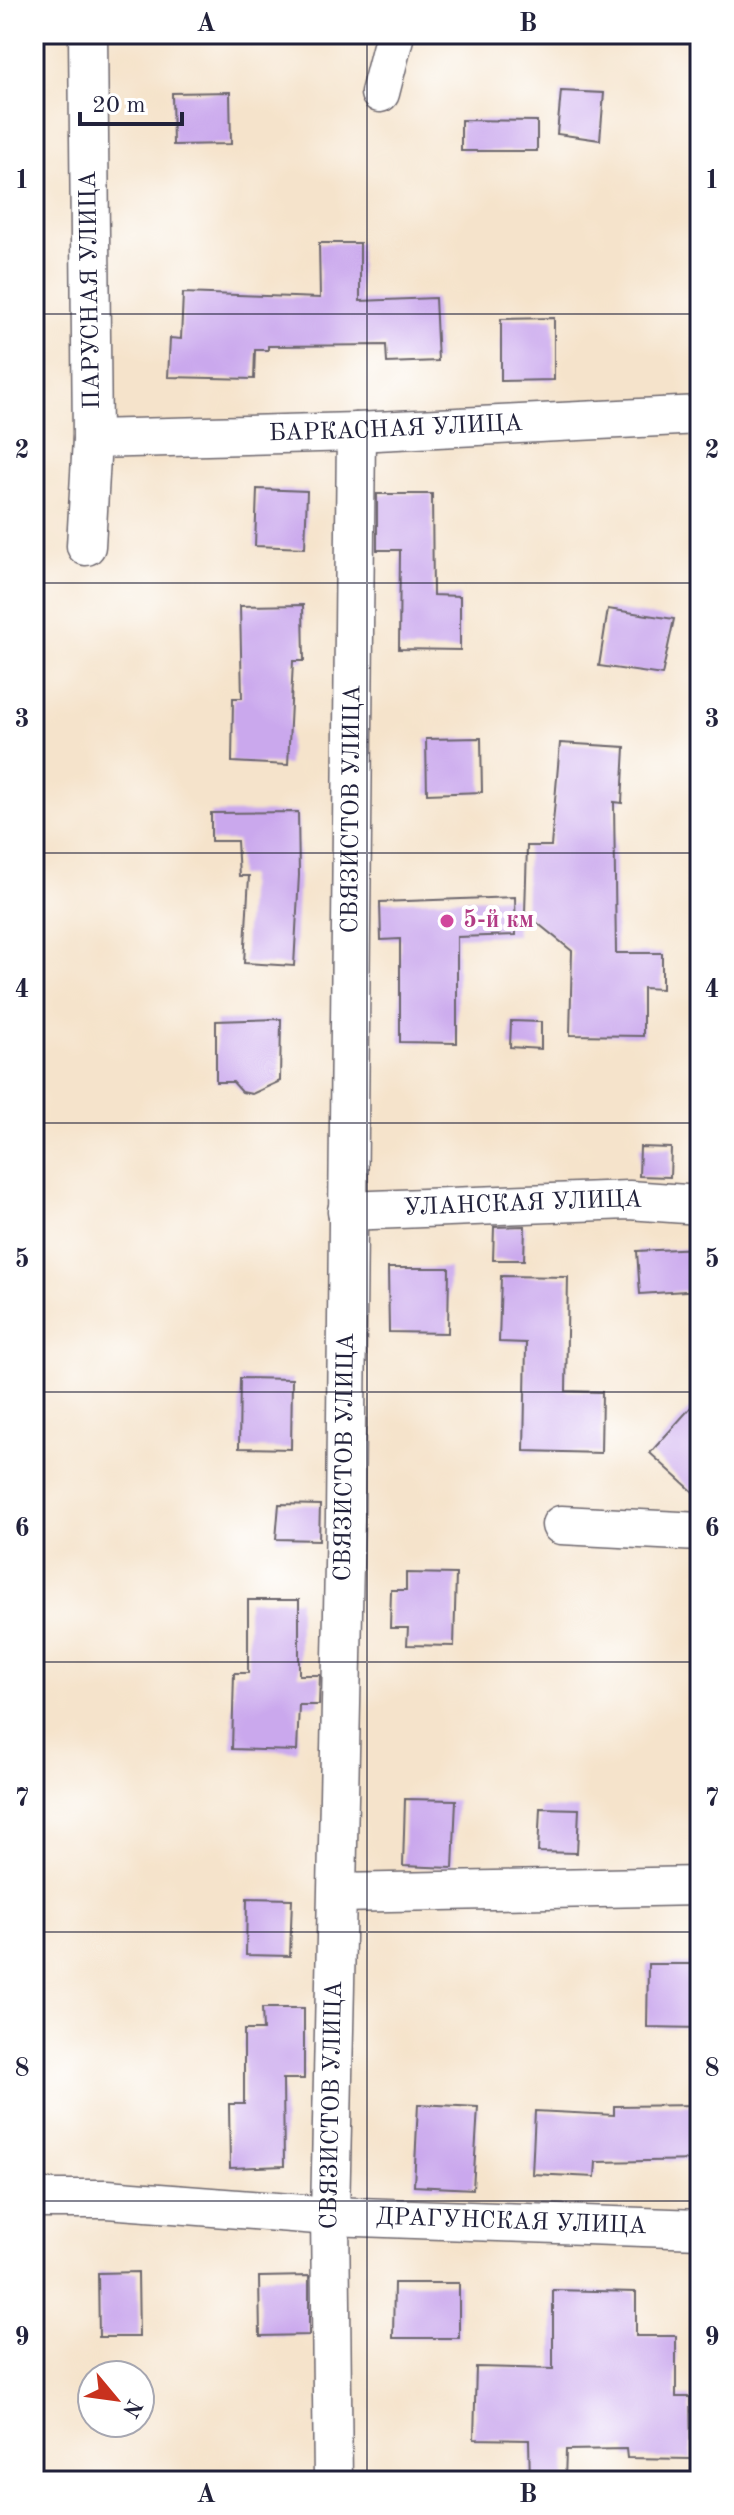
<svg xmlns="http://www.w3.org/2000/svg" width="734" height="2515" font-family="'Old Standard TT',serif">
<style>
.building{fill:#caa8ed}
.lines{fill:none;stroke-linecap:round;stroke-linejoin:round}
.minor-casing{stroke:#6c666d;stroke-width:41}
.minor{stroke:#fff;stroke-width:38}
.grid{fill:none;stroke:#22223b;stroke-width:2;stroke-opacity:0.55}
.hotel-dot{fill:#d1479c;stroke:#fff;stroke-width:3}
.labels{text-anchor:middle;dominant-baseline:central;stroke-width:8;stroke-linejoin:round;paint-order:stroke}
.street-label{font-size:24px;fill:#22223b;stroke:#fff}
.hotel-label{font-size:24px;font-weight:bold;fill:#b23c85;stroke:#fff;text-anchor:start}
.neatline{fill:none;stroke:#22223b;stroke-width:3}
.grid-label{font-size:26px;text-anchor:middle;font-weight:bold;fill:#22223b}
</style>
<rect width="100%" height="100%" fill="#fff"/>
<filter id="ink" filterUnits="userSpaceOnUse"><feTurbulence type="fractalNoise" baseFrequency=".0125" numOctaves="2"/><feDisplacementMap in="SourceGraphic" scale="16" xChannelSelector="R" yChannelSelector="G"/><feConvolveMatrix kernelMatrix="1 2 1 2 8 2 1 2 1" color-interpolation-filters="sRGB"/></filter>
<filter id="wash" filterUnits="userSpaceOnUse"><feTurbulence type="fractalNoise" baseFrequency=".006" numOctaves="4" result="noise"/><feDisplacementMap in="SourceGraphic" scale="32" xChannelSelector="R" yChannelSelector="G"/><feGaussianBlur stdDeviation="1.8" result="paint"/><feColorMatrix in="noise" values="0 0 0 0 0 0 0 0 0 0 0 0 0 0 0 0 0 1.4 0 .05"/><feComposite in="paint" operator="in"/></filter>
<g filter="url(#wash)">
<rect width="100%" height="100%" fill="#f5e3cb"/>
<g id="blocks">
<g class="building">
<path d="M561,91L604,93L600,140L557,134Z"/>
<path d="M230,92L231,144L173,145L172,93Z"/>
<path d="M461,120L537,121V151H461Z"/>
<path d="M319,243H360V301L435,298L438,361L387,363L386,345L268,346V350H255L254,379L168,377L170,338L181,339L183,293L320,298Z"/>
<path d="M554,318V380L501,381V319Z"/>
<path d="M257,489L307,491L305,548L255,546Z"/>
<path d="M377,494H432L433,595L460,596V650L399,649L400,550H377Z"/>
<path d="M303,605L304,661H293L288,765L232,762L233,698H242L240,606Z"/>
<path d="M608,609L674,619L662,675L599,666Z"/>
<path d="M481,738L482,792L427,794L426,739Z"/>
<path d="M560,743L625,747L622,803L614,802L616,953H662V989L643,988V1036L570,1035L572,951L525,913L527,846H551Z"/>
<path d="M298,812L299,875L294,966L244,963L249,876H239L237,841H211V813Z"/>
<path d="M515,897L516,935L457,937V1043L400,1042V939L381,940L380,902Z"/>
<path d="M281,1019L280,1081L252,1094L242,1092L233,1082H216V1021Z"/>
<path d="M511,1021L541,1022V1049L510,1047Z"/>
<path d="M640,1147L671,1148L670,1177L639,1176Z"/>
<path d="M525,1226L524,1260H493L494,1227Z"/>
<path d="M698,1248L700,1290L640,1294L637,1251Z"/>
<path d="M388,1268H449L448,1333L389,1332Z"/>
<path d="M501,1276L568,1277L566,1391L602,1392L601,1453L524,1451L526,1343L499,1342Z"/>
<path d="M240,1378L292,1379L291,1449L239,1448Z"/>
<path d="M700,1397V1498L650,1453Z"/>
<path d="M279,1504L320,1505L319,1540L276,1539Z"/>
<path d="M406,1573L456,1574L454,1646L407,1645L408,1628H390L391,1590H406Z"/>
<path d="M248,1600H299V1675H320L319,1705H299L297,1751L232,1749L234,1673H248Z"/>
<path d="M405,1799L456,1800L453,1868L403,1866Z"/>
<path d="M540,1808L579,1809L577,1853L538,1852Z"/>
<path d="M247,1898L292,1899L290,1956L246,1955Z"/>
<path d="M648,1964H700V2028L647,2027Z"/>
<path d="M262,2008H304V2079H283L284,2166L230,2168L229,2104H244V2030H263Z"/>
<path d="M418,2104L478,2107L473,2189L414,2186Z"/>
<path d="M700,2105V2160L596,2162L595,2177L532,2174L535,2111L614,2115V2106Z"/>
<path d="M138,2272L139,2337H99L98,2273Z"/>
<path d="M309,2276V2335L260,2336L259,2277Z"/>
<path d="M394,2283H459V2338H393Z"/>
<path d="M553,2290L636,2292V2336H676V2397H690L691,2459L627,2458L626,2449L566,2450L565,2481H530L529,2440L474,2439L476,2367L553,2369Z"/>
</g>
</g>
</g>
<g filter="url(#ink)">
<use href="#blocks" fill-opacity="0" stroke="#6c666d" stroke-width="2"/>
<g class="lines">
<g class="minor-casing">
<g id="minor">
<path d="M380,93L395,34"/>
<path id="s1" d="M92,439L356,432L700,415"/>
<path d="M86,546L92,439L88,34"/>
<path id="s2" d="M347,1211L629,1200L700,1205"/>
<path d="M561,1525L700,1532"/>
<path d="M338,1893L700,1886"/>
<path id="s3" d="M34,2199H107L330,2216L700,2229"/>
<path id="s4" d="M333,2481L330,2216L345,1518L356,432"/>
</g>
</g>
<use href="#minor" class="minor"/>
</g>
</g>
<path class="grid" d="M367,34V2481M34,314H700M34,583H700M34,853H700M34,1123H700M34,1392H700M34,1662H700M34,1932H700M34,2201H700"/>
<circle class="hotel-dot" cx="447" cy="921" r="8"/>
<g class="labels">
<g class="street-label">
<text transform="translate(91 290) rotate(-91)">ПАРУСНАЯ УЛИЦА</text>
<text stroke="none"><textPath href="#s1" startOffset="304">БАРКАСНАЯ УЛИЦА</textPath></text>
<text stroke="none"><textPath href="#s4" startOffset="1672">СВЯЗИСТОВ УЛИЦА</textPath></text>
<text stroke="none"><textPath href="#s2" startOffset="176">УЛАНСКАЯ УЛИЦА</textPath></text>
<text stroke="none"><textPath href="#s4" startOffset="1024">СВЯЗИСТОВ УЛИЦА</textPath></text>
<text stroke="none"><textPath href="#s4" startOffset="376">СВЯЗИСТОВ УЛИЦА</textPath></text>
<text stroke="none"><textPath href="#s3" startOffset="478">ДРАГУНСКАЯ УЛИЦА</textPath></text>
</g>
<g class="hotel-label">
<text x="463" y="921">5-й км</text>
</g>
</g>
<rect width="734" height="2515" fill="none" stroke="#fff" stroke-width="88"/>
<g transform="translate(116 2399) rotate(119)"><circle r="38" fill="#ffffff" stroke="#a7a7b1" stroke-width="2"/>
<path d="M0-6L14 30L0 20L-14 30Z" fill="#c8321e"/>
<text y="-12" font-size="22" font-weight="bold" text-anchor="middle" fill="#22223b">N</text>
</g>
<path d="M80 112v12h102v-12" fill="none" stroke="#22223b" stroke-width="4"/>
<text x="92" y="112" font-size="24" fill="#22223b" stroke="#ffffff" stroke-width="6" paint-order="stroke">20 m</text>
<rect x="44" y="44" width="646" height="2427" class="neatline"/>
<g class="grid-label">
<text x="206" y="31">A</text>
<text x="528" y="31">B</text>
<text x="22" y="188">1</text>
<text x="712" y="188">1</text>
<text x="22" y="458">2</text>
<text x="712" y="458">2</text>
<text x="22" y="727">3</text>
<text x="712" y="727">3</text>
<text x="22" y="997">4</text>
<text x="712" y="997">4</text>
<text x="22" y="1267">5</text>
<text x="712" y="1267">5</text>
<text x="22" y="1536">6</text>
<text x="712" y="1536">6</text>
<text x="22" y="1806">7</text>
<text x="712" y="1806">7</text>
<text x="22" y="2076">8</text>
<text x="712" y="2076">8</text>
<text x="22" y="2345">9</text>
<text x="712" y="2345">9</text>
<text x="206" y="2502">A</text>
<text x="528" y="2502">B</text>
</g>
</svg>
